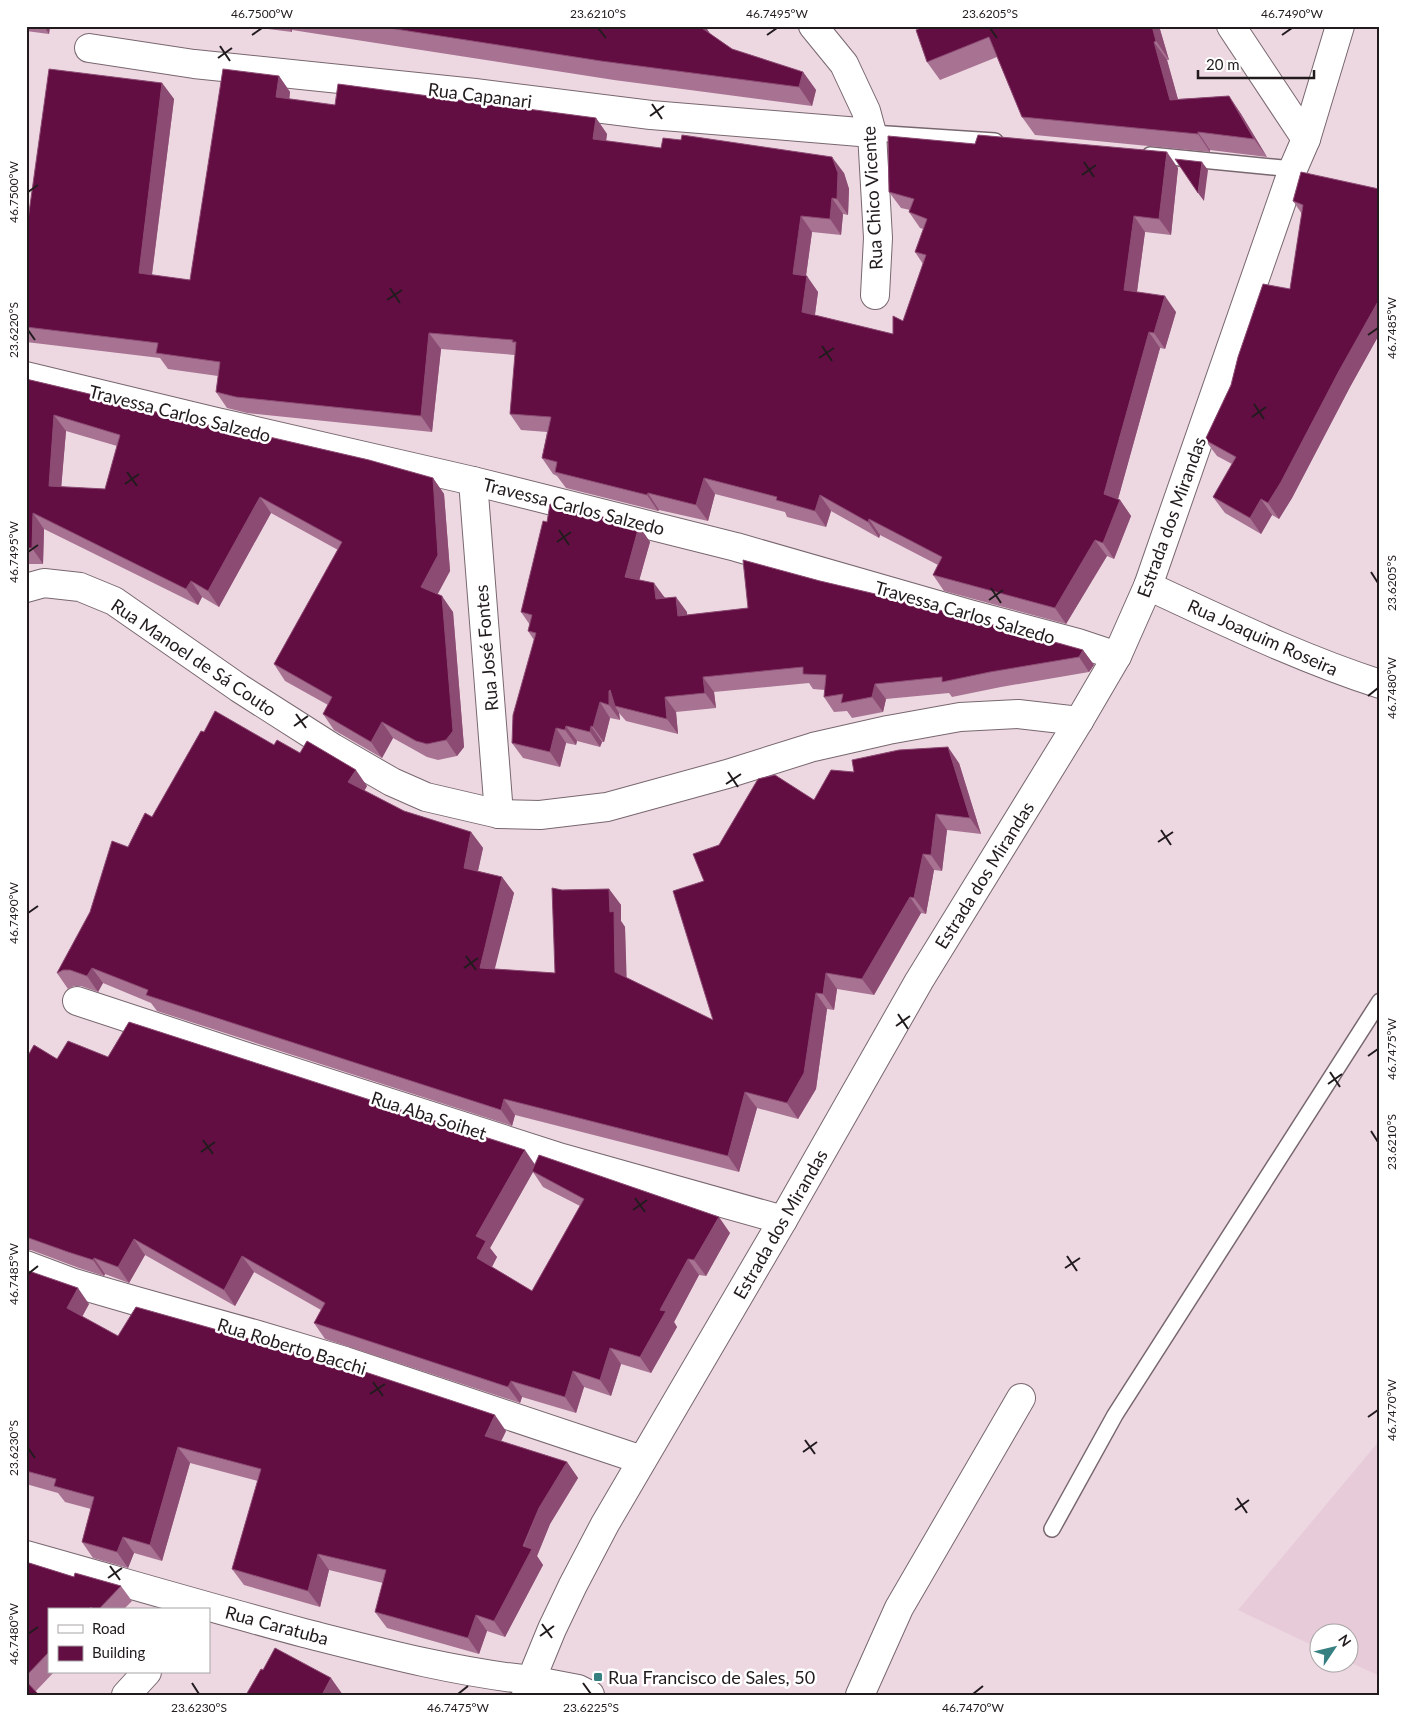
<svg xmlns="http://www.w3.org/2000/svg" width="1406" height="1721" font-family="Lato,sans-serif">
<style>
.built{fill:#e7cbd8}
.lines{fill:none;stroke-linecap:round;stroke-linejoin:round}
.lane-casing{stroke:#78676f;stroke-width:18}
.street-casing{stroke:#78676f;stroke-width:30}
.secondary-casing{stroke:#78676f;stroke-width:30}
.lane{stroke:#fff;stroke-width:15}
.street{stroke:#fff;stroke-width:28}
.secondary{stroke:#fff;stroke-width:28}
.wall{fill:#a87392;fill-rule:evenodd}
.shaded-wall{fill:#8c4b73}
.building{fill:#630e43;stroke:#8c4b73;fill-rule:evenodd}
.ticks{fill:none;stroke:#221b1e;stroke-width:2}
.poi-dot{fill:#378082;stroke:#fff;stroke-width:2}
.labels{text-anchor:middle;dominant-baseline:central;stroke-width:5;stroke-linejoin:round;paint-order:stroke}
.street-label{font-size:18px;fill:#221b1e;stroke:#fff}
.poi-label{font-size:18px;fill:#221b1e;stroke:#fff;text-anchor:start}
.neatline{fill:none;stroke:#221b1e;stroke-width:2}
.ticks-label{font-size:12px;text-anchor:middle;fill:#221b1e}
</style>
<rect width="100%" height="100%" fill="#edd8e2"/>
<path class="built" d="M1380,1440V1676L1349,1662L1348,1634H1318V1648L1238,1610Z"/>
<g class="lines">
<g class="lane-casing">
<g id="lane">
<path d="M872,133L995,141"/>
<path d="M1150,155L1293,169"/>
<path d="M1052,1529L1115,1415L1380,1001"/>
</g>
</g>
<g class="street-casing">
<g id="street">
<path d="M813,26L844,64L866,111L872,133L878,238L875,295"/>
<path d="M1231,26L1306,139"/>
<path d="M89,48L194,64L475,93L651,115L872,133"/>
<path d="M26,376L217,422L473,481L736,547L969,614L1078,643L1117,656"/>
<path d="M473,481L499,814"/>
<path d="M1148,586C1224,621 1299,658 1380,684"/>
<path d="M26,588L44,583L80,587L114,601L239,688L333,748L392,782L426,797L499,814L540,815L607,807L727,774L813,747L888,730L960,717L1018,714L1079,721"/>
<path d="M77,1001L244,1056L562,1158L783,1220"/>
<path d="M26,1265L74,1283L136,1301L258,1335L345,1361L642,1460"/>
<path d="M126,1695L147,1672"/>
<path d="M526,1695L531,1680L578,1689L590,1695"/>
<path d="M860,1695L899,1608L1021,1398"/>
</g>
</g>
<g class="secondary-casing">
<path id="secondary" d="M26,1555C119,1581 211,1608 304,1633C379,1652 454,1672 531,1680L552,1629L573,1585L605,1524L783,1220L919,981L1079,721L1117,656L1148,586L1293,169L1306,139L1340,26"/>
</g>
<use href="#lane" class="lane"/>
<use href="#street" class="street"/>
<use href="#secondary" class="secondary"/>
</g>
<g class="wall">
<path d="M26,26H50L49,34L26,31Z"/>
<path d="M243,26H705L710,34L732,49L803,72L816,90L812,106L614,80L292,30V32Z"/>
<path d="M925,26H1159L1169,60H1167L1178,99L1229,96L1241,114L1267,157L1210,150V152L1035,135L1022,117L997,57L940,80L927,62Z"/>
<path d="M279,76L290,92L289,99L335,105L596,118L607,134L606,141L844,173L849,189L848,215L843,214L841,235L812,232L806,276L818,292L815,315L893,334L903,321L923,264L915,252L923,229L920,228L909,212L910,210L901,208L889,192L1178,168L1171,235L1145,232L1137,292L1176,312L1165,349L1160,348L1118,499L1120,500L1131,516L1114,559L1107,556L1066,624L944,591L933,575L938,565L880,535L879,538L831,511L826,527L787,517L785,512L715,494L708,521L659,510L658,511L566,488L557,476L553,474L542,458L547,432L521,430L510,414L515,355L441,349L432,432L247,413L227,408L216,392L218,376L168,369L160,358L26,342V234L162,83L174,99L152,275L190,280Z"/>
<path d="M1380,187V333L1350,387L1292,498L1279,519L1272,515L1261,534L1225,513L1213,497L1232,464L1217,456L1205,440L1290,289L1302,214L1293,201L1379,189Z"/>
<path d="M26,379L140,406L142,408L212,426L433,478L444,494L450,571L437,594L453,612L464,747L457,756L438,760L427,757L393,738L382,758L334,730L323,714L328,705L285,681L274,664L338,550L271,513L219,607L202,597L198,605L44,529L43,564H26ZM66,431L117,446L105,489L61,487Z"/>
<path d="M547,522L639,526L650,542L639,580L687,612V615L748,608L820,581L1083,650L1094,665L1089,672L1001,687L952,697L949,693L886,699L883,712L852,718L847,711L834,712L824,697L825,690L813,689L809,683L714,692L716,708L676,712L678,734L626,721L619,713L620,720L610,718L604,742H602L600,747L577,741L576,745L566,743L560,767L523,758L512,743L534,640L528,631L530,625L521,612Z"/>
<path d="M204,732L274,745L300,753L367,786L364,791L404,811L471,832L483,848L478,871L502,877L514,893L494,969L555,973L562,890L609,889L621,905V921L625,927L626,978L713,1020L704,881L719,845L814,800L854,772L959,763L981,834L947,830L942,871L934,870L926,914L921,913L874,995L837,989L834,1010L827,1009L816,1089L798,1119L757,1108L739,1172L515,1115L512,1126L157,1011L151,1003L103,983L98,992L81,986H74L68,989L57,973L128,847L152,817Z"/>
<path d="M108,1057L535,1164L730,1233L706,1276L699,1275L674,1322L677,1327L651,1373L621,1364L611,1396L584,1387L576,1413L522,1397L520,1403L325,1339L314,1323L321,1310L254,1272L235,1306L145,1255L129,1283L105,1274L104,1276L79,1268L31,1250H26V1059H57ZM533,1172L543,1187L580,1206L532,1291L492,1267L497,1257L490,1248Z"/>
<path d="M26,1270L89,1304L82,1317L118,1336L506,1431L501,1441L567,1462L578,1478L550,1524L537,1556L543,1565L505,1637L487,1631L479,1654L387,1628L375,1612L383,1583L329,1570L320,1607L244,1585L232,1569L258,1481L190,1463L162,1561L134,1553L128,1568L93,1558L82,1542L91,1509L65,1502L58,1493L26,1484Z"/>
<path d="M26,1562L74,1577L121,1586L132,1601L123,1610H49V1672H54L36,1691L26,1695Z"/>
</g>
<g class="shaded-wall">
<path d="M44,26H50L49,34Z"/>
<path d="M288,26H289L292,30V32Z"/>
<path d="M699,26H705L715,41Z"/>
<path d="M1152,26H1159L1169,60L1156,41Z"/>
<path d="M1154,42L1167,60L1183,118L1170,100Z"/>
<path d="M803,72L816,90L812,106L799,87Z"/>
<path d="M279,76L290,92L288,113L276,97Z"/>
<path d="M162,83L174,99L150,289L139,273Z"/>
<path d="M1229,96L1241,114L1267,157L1254,139Z"/>
<path d="M596,118L607,134L604,155L593,139Z"/>
<path d="M1198,132L1210,150V152L1198,134Z"/>
<path d="M1167,152L1178,168L1171,235L1159,219Z"/>
<path d="M832,157L844,173L849,189L848,215L837,199Z"/>
<path d="M1202,162L1208,170L1204,201L1198,193Z"/>
<path d="M832,198L843,214L841,235L830,219Z"/>
<path d="M801,216L812,232L804,290L793,274Z"/>
<path d="M1134,216L1145,232L1135,306L1124,290Z"/>
<path d="M807,276L818,292L813,328L802,312Z"/>
<path d="M1165,296L1176,312L1165,349L1154,333Z"/>
<path d="M1380,298V333L1350,387L1292,498L1279,519L1268,503L1339,371Z"/>
<path d="M1149,332L1160,348L1115,510L1104,494Z"/>
<path d="M429,333L441,349L432,432L421,416Z"/>
<path d="M54,415L66,431L60,502L49,486Z"/>
<path d="M433,478L444,494L450,571L433,603L421,587Z"/>
<path d="M704,478L715,494L708,521L696,505Z"/>
<path d="M648,493L659,510L658,511L647,495Z"/>
<path d="M820,495L831,511L826,527L815,511Z"/>
<path d="M260,497L271,513L219,607L208,591Z"/>
<path d="M1261,499L1272,515L1261,534L1250,518Z"/>
<path d="M1120,500L1131,516L1114,559L1103,543Z"/>
<path d="M33,513L44,529L43,564L32,548Z"/>
<path d="M869,519L880,535L879,538L868,522Z"/>
<path d="M639,526L650,542L636,592L625,577Z"/>
<path d="M1095,540L1107,556L1066,624L1055,608Z"/>
<path d="M191,581L202,597L198,605L186,589Z"/>
<path d="M654,583L665,598L656,599Z"/>
<path d="M442,596L453,612L464,747L457,756L446,740Z"/>
<path d="M676,597L687,612L688,631L678,616Z"/>
<path d="M1083,650L1094,665L1089,672L1079,657Z"/>
<path d="M703,677L714,692L716,708L705,693Z"/>
<path d="M875,684L886,699L883,712L872,697Z"/>
<path d="M609,691L619,706H615L619,713L620,720L609,705Z"/>
<path d="M665,697L676,712L678,734L667,719Z"/>
<path d="M600,702L610,718L604,742L593,727Z"/>
<path d="M382,722L393,738L382,758L371,742Z"/>
<path d="M566,726L577,741L576,745L565,730Z"/>
<path d="M591,726L602,742L600,747L590,732Z"/>
<path d="M556,728L566,743L560,767L550,752Z"/>
<path d="M948,747L959,763L981,834L970,818Z"/>
<path d="M356,770L367,786L360,798L348,782Z"/>
<path d="M936,814L947,830L942,871L931,855Z"/>
<path d="M471,832L483,848L475,884L464,868Z"/>
<path d="M923,854L934,870L926,914L914,898Z"/>
<path d="M502,877L514,893L491,984L480,968Z"/>
<path d="M609,889L621,905V921L625,927L627,988L615,972L610,912Z"/>
<path d="M910,897L921,913L874,995L862,979Z"/>
<path d="M92,968L103,983L98,992L87,976Z"/>
<path d="M826,973L837,989L834,1010L823,994Z"/>
<path d="M816,993L827,1009L816,1089L798,1119L787,1103Z"/>
<path d="M745,1092L757,1108L739,1172L728,1156Z"/>
<path d="M504,1099L515,1115L512,1126L501,1110Z"/>
<path d="M525,1150L536,1166L532,1171L533,1172L490,1248L497,1257L488,1274L477,1258L476,1236Z"/>
<path d="M719,1217L730,1233L706,1276L694,1260Z"/>
<path d="M134,1239L145,1255L129,1283L118,1267Z"/>
<path d="M242,1256L254,1272L235,1306L224,1290Z"/>
<path d="M94,1258L105,1274L104,1276L93,1260Z"/>
<path d="M688,1259L699,1275L674,1322L677,1327L651,1373L640,1357L660,1310Z"/>
<path d="M78,1288L89,1304L78,1324L67,1308Z"/>
<path d="M610,1348L621,1364L611,1396L600,1380Z"/>
<path d="M573,1371L584,1387L576,1413L565,1397Z"/>
<path d="M511,1381L522,1397L520,1403L508,1387Z"/>
<path d="M495,1415L506,1431L496,1452L485,1436Z"/>
<path d="M178,1447L190,1463L162,1561L150,1545Z"/>
<path d="M567,1462L578,1478L550,1524L537,1556L543,1565L505,1637L494,1621L539,1508Z"/>
<path d="M123,1537L134,1553L128,1568L117,1552Z"/>
<path d="M318,1554L329,1570L320,1607L308,1591Z"/>
<path d="M476,1615L487,1631L479,1654L468,1638Z"/>
<path d="M331,1678L343,1695H322Z"/>
</g>
<g class="building">
<path d="M376,26H699L732,49L803,72L799,87L601,61Z"/>
<path d="M925,26H1152L1156,41L1154,42L1170,100L1229,96L1254,139L1198,132V134L1022,117L989,37L927,62L916,30Z"/>
<path d="M49,69L162,83L139,273L190,280L223,69L279,76L276,97L335,105L338,84L596,118L593,139L661,148L663,138L681,140L682,135L832,157L838,173L837,199L832,198L830,219L801,216L793,274L807,276L802,312L893,334V316L903,321L926,255L915,252L927,219L909,212L914,199L889,192L888,136L975,144L978,135L1167,152L1159,219L1134,216L1124,290L1165,296L1154,333L1149,332L1104,494L1120,500L1103,543L1095,540L1055,608L933,575L942,557L869,519L868,522L820,495L815,511L776,500L777,497L704,478L696,505L648,493L647,495L555,472L557,462L542,458L551,417L510,414L516,342H512L513,340L429,333L421,416L236,397L216,392L220,362L156,353L158,343L26,327V234Z"/>
<path d="M1175,159L1202,162L1198,193Z"/>
<path d="M1301,172L1379,189L1380,187V298L1339,371L1281,482L1268,503L1261,499L1250,518L1213,497L1236,457L1205,440L1231,385L1238,357L1263,284L1290,289L1303,205L1293,201Z"/>
<path d="M26,379L140,406V408L212,426L213,424L369,460L433,478L438,555L421,587L442,596L453,731L446,740L427,744L416,741L382,722L371,742L323,714L332,697L274,664L342,542L260,497L208,591L191,581L186,589L33,513L32,548H26ZM54,415L120,435L105,489L49,486Z"/>
<path d="M550,504L639,526L625,577L654,583L656,599L676,597L678,616L748,608L743,560L820,581L918,604L1083,650L1079,657L990,672L942,682V677L875,684L872,697L841,703L843,694L824,697L826,675L803,674V667L703,677L705,693L665,697L667,719L615,706L610,690L609,691V705L600,702L593,727L591,726L590,732L566,726L565,730L556,728L550,752L512,743L513,715L536,633L528,631L532,615L521,612L543,521L547,522Z"/>
<path d="M215,711L274,745L277,740L300,753L307,741L356,770L348,782L404,811L471,832L464,868L502,877L480,968L555,973L552,888L562,890L609,889L610,912L614,911L615,972L713,1020L673,891L704,881L693,854L719,845L758,779L775,775L814,800L831,770L854,772L852,760L899,750L948,747L970,818L936,814L931,855L923,854L914,898L910,897L862,979L826,973L823,994L816,993L804,1073L787,1103L745,1092L728,1156L504,1099L501,1110L146,995L148,990L92,968L87,976L70,970H63L57,973L90,912L112,841L128,847L145,813L152,817L201,731L204,732Z"/>
<path d="M129,1022L525,1150L476,1236L486,1241L477,1258L532,1291L584,1199L532,1171L539,1155L719,1217L694,1260L688,1259L660,1310L666,1311L640,1357L610,1348L600,1380L573,1371L565,1397L511,1381L508,1387L314,1323L325,1303L242,1256L224,1290L134,1239L118,1267L94,1258L93,1260L68,1252L26,1237V1059L34,1045L57,1059L68,1041L108,1057Z"/>
<path d="M26,1270L78,1288L67,1308L118,1336L136,1307L331,1362L332,1361L495,1415L485,1436L567,1462L539,1508L523,1546L532,1549L494,1621L476,1615L468,1638L375,1612L386,1570L318,1554L308,1591L232,1569L261,1469L178,1447L150,1545L123,1537L117,1552L82,1542L94,1497L54,1486L56,1479L26,1471Z"/>
<path d="M26,1562L74,1577L75,1573L121,1586L98,1610H94L91,1607L89,1610H49V1652L26,1676Z"/>
<path d="M275,1648L331,1678L322,1695H246L261,1669L263,1670Z"/>
<path d="M26,1681L39,1695H26Z"/>
</g>
<path class="ticks" d="M598,28L606,38M990,28L997,38M252,35L262,28M767,35L777,28M1282,35L1292,28M220,46L230,61M218,58L232,48M652,104L662,119M650,116L664,106M1084,162L1094,177M1082,175L1096,165M28,192L38,185M390,288L400,303M387,300L402,290M28,330L35,340M1368,335L1378,328M822,346L832,361M819,358L834,348M1254,404L1264,419M1252,417L1266,407M127,472L137,486M125,484L139,474M559,530L569,545M557,542L571,532M28,552L38,545M1371,572L1378,583M991,588L1001,603M989,600L1003,590M1368,696L1378,688M296,714L306,728M294,726L308,716M728,772L738,787M726,784L741,774M1161,830L1171,845M1158,842L1173,832M28,913L38,906M466,956L476,970M464,968L478,958M898,1014L908,1029M896,1026L910,1016M1368,1056L1378,1049M1330,1072L1340,1087M1328,1084L1342,1074M1371,1131L1378,1142M203,1140L213,1154M201,1152L215,1142M635,1198L645,1212M633,1210L647,1200M1067,1256L1077,1271M1065,1268L1080,1258M28,1274L38,1266M373,1382L383,1396M370,1394L385,1384M1368,1417L1378,1410M805,1440L815,1454M28,1448L35,1458M803,1452L817,1442M1237,1498L1247,1513M1235,1510L1249,1500M110,1566L120,1580M108,1578L122,1568M542,1624L552,1638M28,1634L38,1627M540,1636L554,1626M192,1683L199,1694M583,1683L591,1694M458,1694L468,1686M973,1694L983,1686"/>
<rect class="poi-dot" x="593" y="1672" width="10" height="10" rx="2.5"/>
<g class="labels">
<g class="street-label">
<text transform="translate(480 95) rotate(7)">Rua Capanari</text>
<text transform="translate(872 198) rotate(-93)">Rua Chico Vicente</text>
<text transform="translate(180 413) rotate(14)">Travessa Carlos Salzedo</text>
<text transform="translate(574 506) rotate(14)">Travessa Carlos Salzedo</text>
<text transform="translate(1171 517) rotate(-70)">Estrada dos Mirandas</text>
<text transform="translate(965 612) rotate(16)">Travessa Carlos Salzedo</text>
<text transform="translate(1263 637) rotate(24)">Rua Joaquim Roseira</text>
<text transform="translate(486 648) rotate(-95)">Rua José Fontes</text>
<text transform="translate(194 657) rotate(34)">Rua Manoel de Sá Couto</text>
<text transform="translate(984 875) rotate(-58)">Estrada dos Mirandas</text>
<text transform="translate(429 1115) rotate(18)">Rua Aba Soihet</text>
<text transform="translate(780 1224) rotate(-60)">Estrada dos Mirandas</text>
<text transform="translate(292 1346) rotate(17)">Rua Roberto Bacchi</text>
<text transform="translate(277 1625) rotate(15)">Rua Caratuba</text>
</g>
<g class="poi-label">
<text x="608" y="1677">Rua Francisco de Sales, 50</text>
</g>
</g>
<rect width="1406" height="1721" fill="none" stroke="#ffffff" stroke-width="55"/>
<rect x="48" y="1608" width="162" height="65" fill="#ffffff" stroke="#a7a4a5"/>
<rect x="58" y="1625" width="25" height="8" fill="#ffffff" stroke="#a7a4a5"/>
<text x="92" y="1634" font-size="15" fill="#221b1e">Road</text>
<rect x="58" y="1646" width="25" height="15" fill="#630e43" stroke="#a7a4a5"/>
<text x="92" y="1658" font-size="15" fill="#221b1e">Building</text>
<g transform="translate(1334 1648) rotate(55)"><circle r="24" fill="#ffffff" stroke="#a7a4a5"/>
<path d="M0-4L9 19L0 12L-9 19Z" fill="#378082"/>
<text y="-8" font-size="14" font-weight="bold" text-anchor="middle" fill="#221b1e">N</text>
</g>
<path d="M1198 70v8h116v-8" fill="none" stroke="#221b1e" stroke-width="2.5"/>
<text x="1206" y="70" font-size="15" fill="#221b1e" stroke="#ffffff" stroke-width="4" paint-order="stroke">20 m</text>
<rect x="28" y="28" width="1350" height="1666" class="neatline"/>
<g class="ticks-label">
<text x="262" y="18">46.7500°W</text>
<text x="598" y="18">23.6210°S</text>
<text x="777" y="18">46.7495°W</text>
<text x="990" y="18">23.6205°S</text>
<text x="1292" y="18">46.7490°W</text>
<text transform="translate(14 192) rotate(-90)" y="4">46.7500°W</text>
<text transform="translate(1392 328) rotate(-90)" y="4">46.7485°W</text>
<text transform="translate(14 330) rotate(-90)" y="4">23.6220°S</text>
<text transform="translate(14 552) rotate(-90)" y="4">46.7495°W</text>
<text transform="translate(1392 583) rotate(-90)" y="4">23.6205°S</text>
<text transform="translate(1392 688) rotate(-90)" y="4">46.7480°W</text>
<text transform="translate(14 913) rotate(-90)" y="4">46.7490°W</text>
<text transform="translate(1392 1049) rotate(-90)" y="4">46.7475°W</text>
<text transform="translate(1392 1142) rotate(-90)" y="4">23.6210°S</text>
<text transform="translate(14 1274) rotate(-90)" y="4">46.7485°W</text>
<text transform="translate(1392 1410) rotate(-90)" y="4">46.7470°W</text>
<text transform="translate(14 1448) rotate(-90)" y="4">23.6230°S</text>
<text transform="translate(14 1634) rotate(-90)" y="4">46.7480°W</text>
<text x="199" y="1712">23.6230°S</text>
<text x="458" y="1712">46.7475°W</text>
<text x="591" y="1712">23.6225°S</text>
<text x="973" y="1712">46.7470°W</text>
</g>
</svg>
